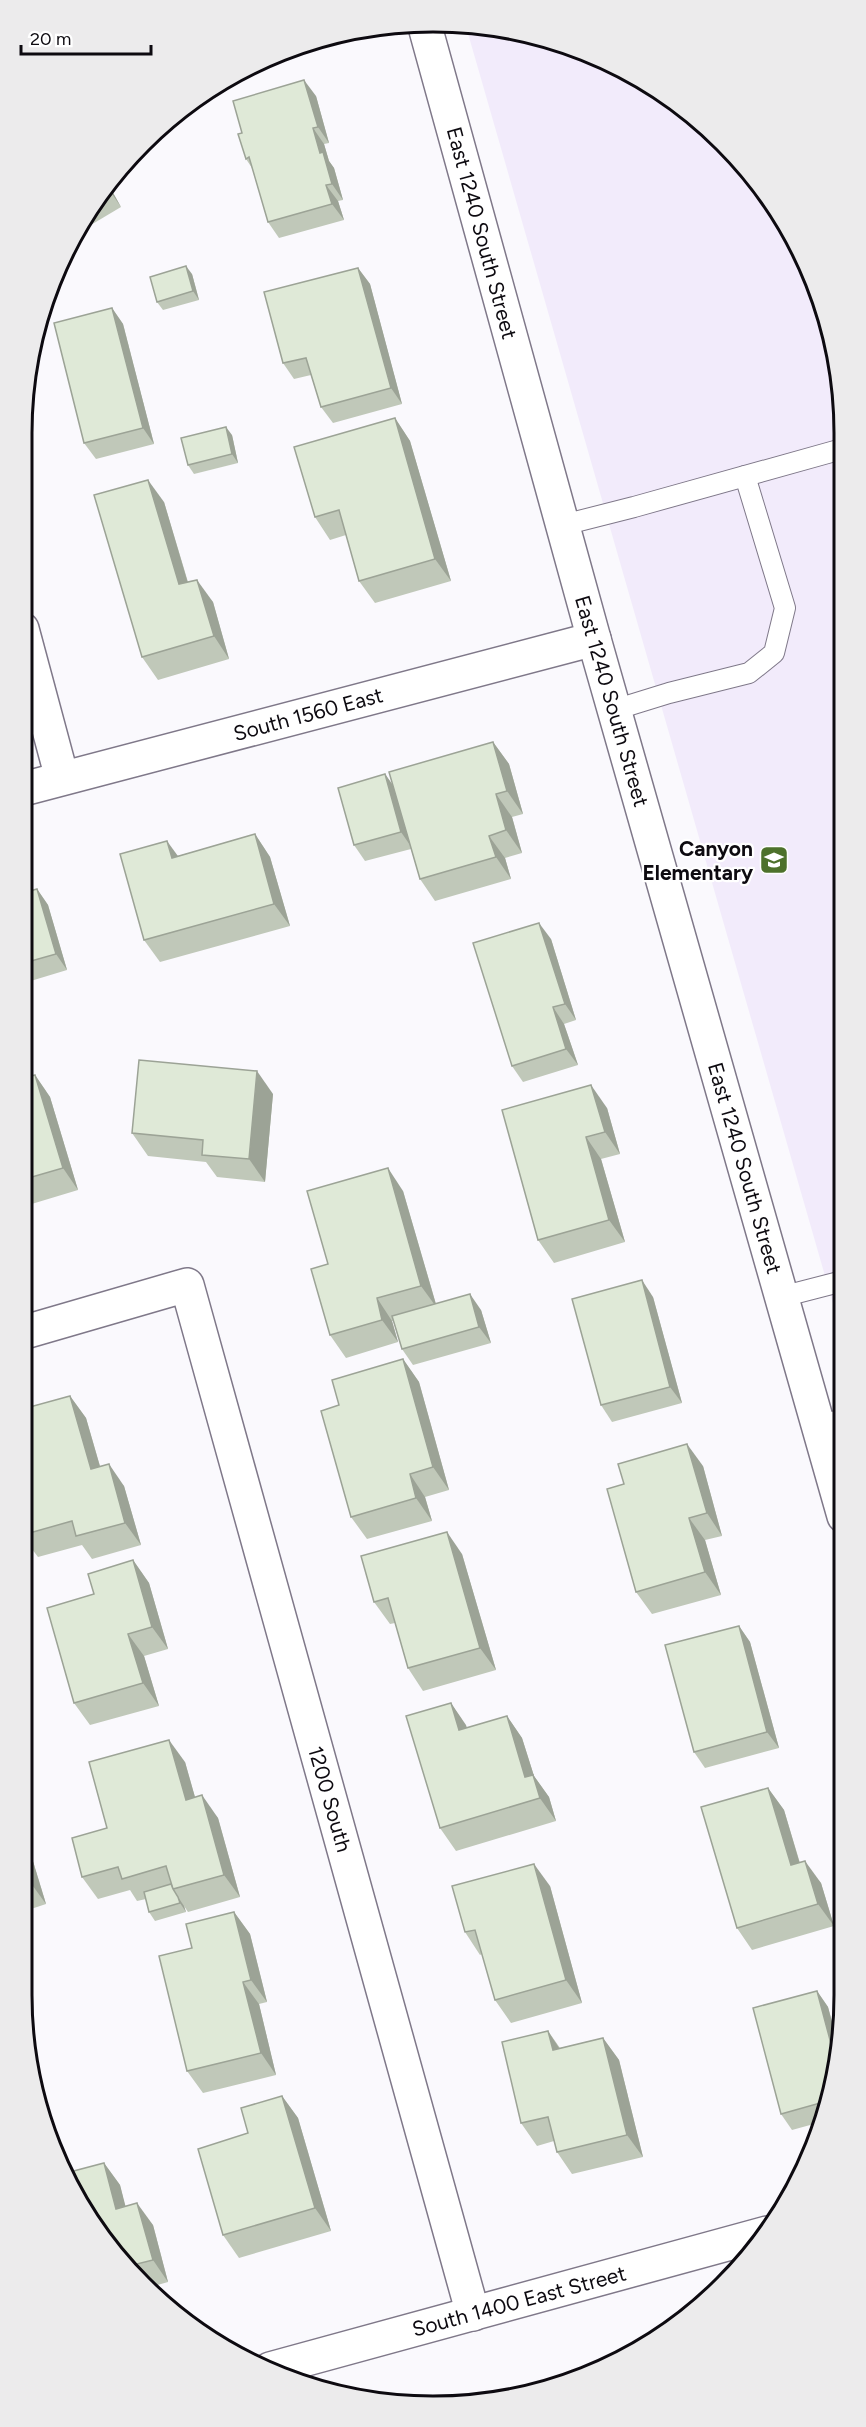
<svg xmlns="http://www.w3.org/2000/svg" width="866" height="2427" font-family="Figtree,sans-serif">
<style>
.built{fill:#f2ebfb}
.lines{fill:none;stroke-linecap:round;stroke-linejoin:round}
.lane-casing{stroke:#7f7889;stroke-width:22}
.street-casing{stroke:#7f7889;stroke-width:36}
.secondary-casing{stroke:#7f7889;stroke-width:36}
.lane{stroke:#fff;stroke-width:20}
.street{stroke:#fff;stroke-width:33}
.secondary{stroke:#fff;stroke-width:33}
.wall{fill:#c0c8b9}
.shaded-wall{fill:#9ca396}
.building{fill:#dfe9d7;stroke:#9ca396;stroke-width:1.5}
.labels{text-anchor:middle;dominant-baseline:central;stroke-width:4.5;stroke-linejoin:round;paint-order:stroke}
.street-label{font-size:21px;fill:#0d0a10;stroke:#fff}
.poi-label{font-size:21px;font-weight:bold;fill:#0d0a10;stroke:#fff;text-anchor:end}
.rim{fill:none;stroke:#0d0a10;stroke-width:3}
</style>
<rect width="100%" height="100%" fill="#faf9fd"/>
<path class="built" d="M465,23L539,35L639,76L743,161L803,251L841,379L844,1342Z"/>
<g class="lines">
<g class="lane-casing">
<g id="lane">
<path d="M563,525L634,507L842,449"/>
<path d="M614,710L669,693L749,673L774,653L785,608L745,476"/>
<path d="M781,1297L843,1281"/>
<path d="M818,1426L844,1419"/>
</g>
</g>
<g class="street-casing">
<g id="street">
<path d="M22,629L62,778"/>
<path d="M23,789L594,639"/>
<path d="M25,1332L187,1285L473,2314"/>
</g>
</g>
<g class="secondary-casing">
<g id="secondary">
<path d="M424,23L594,639L844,1516"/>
<path d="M270,2369L767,2233"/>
</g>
</g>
<use href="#lane" class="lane"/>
<use href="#street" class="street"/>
<use href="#secondary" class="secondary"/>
</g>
<g class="wall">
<path d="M316,96L329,143L324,144L329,161L334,168L343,200L338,201L344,220L279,238L268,222L252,168L246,159L242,133Z"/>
<path d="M107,182L121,207L74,235Z"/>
<path d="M358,268L370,284L402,404L333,423L321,407L311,375L294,379L283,363Z"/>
<path d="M192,274L199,300L163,310L157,302Z"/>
<path d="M112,308L123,324L154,444L96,459L84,443Z"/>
<path d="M395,418L410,441L451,581L375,603L359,581L346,535L330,540L315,517Z"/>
<path d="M232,435L238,463L194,474L188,465Z"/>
<path d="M164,502L188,582L213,602L229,659L158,680L142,657Z"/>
<path d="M493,742L509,764L523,814L512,817L522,853L505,858L511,879L435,901L420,879L411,849L365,861L354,845L385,774L392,784Z"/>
<path d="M255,834L270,857L290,926L160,962L144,940L178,856Z"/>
<path d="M37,889L48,905L67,970L24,983L23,893Z"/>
<path d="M551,939L576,1020L564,1024L578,1065L523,1082L512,1066Z"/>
<path d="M35,1075L50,1097L78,1190L25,1206L24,1078Z"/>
<path d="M273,1094L265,1182L217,1177L206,1162L148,1156L132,1133Z"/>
<path d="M607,1108L620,1154L601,1159L625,1242L554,1263L538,1240L502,1110Z"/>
<path d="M403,1191L436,1304L481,1310L491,1343L413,1365L402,1349L394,1321H392L398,1342L346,1358L330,1335L328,1264Z"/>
<path d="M653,1297L682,1403L612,1422L601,1405Z"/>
<path d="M403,1359L419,1382L449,1490L425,1497L432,1521L367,1539L351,1517L339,1405Z"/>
<path d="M70,1396L86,1418L100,1466L124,1486L141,1545L92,1559L82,1545L38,1557L26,1541V1408Z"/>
<path d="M703,1466L722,1536L705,1540L721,1595L652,1614L636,1592Z"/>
<path d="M462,1554L496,1670L423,1691L408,1668L395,1623L390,1624L374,1602Z"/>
<path d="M133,1560L149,1583L168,1649L144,1656L159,1706L90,1725L74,1703L94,1594Z"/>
<path d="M739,1626L750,1642L779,1748L705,1768L694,1752Z"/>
<path d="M451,1703L467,1728L507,1716L522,1738L534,1776L549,1797L556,1821L456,1851L440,1828Z"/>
<path d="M185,1762L195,1797L218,1818L240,1897L188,1912L184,1906L186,1912L155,1921L149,1912L146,1899L137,1901L130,1890L98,1899L82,1877L107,1828Z"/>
<path d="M768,1788L784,1810L800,1863L821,1883L834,1926L752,1950L737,1928Z"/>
<path d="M28,1845L46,1904L28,1910Z"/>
<path d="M550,1886L582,2003L511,2023L495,2000L482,1954L480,1955L465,1932Z"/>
<path d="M234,1912L250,1934L267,2002L259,2004L276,2075L203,2093L187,2071L192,1948Z"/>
<path d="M817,1991L828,2007L838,2044L831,2100L821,2122L792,2130L781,2114Z"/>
<path d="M548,2031L560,2048L603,2038L619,2060L643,2157L572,2174L557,2152L554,2141L537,2146L521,2123Z"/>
<path d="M282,2096L298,2118L331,2231L239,2258L223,2235L248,2133Z"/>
<path d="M104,2163L120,2185L125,2206L153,2225L168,2282L147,2288L123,2266Z"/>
</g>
<g class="shaded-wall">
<path d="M304,80L316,96L329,143L318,127Z"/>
<path d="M313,128L324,144L329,161L334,168L343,200L332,184L320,153Z"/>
<path d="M107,182L121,207L110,191L105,183Z"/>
<path d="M326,185L338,201L344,220L332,204Z"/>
<path d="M186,266L192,274L199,300L193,291Z"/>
<path d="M358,268L370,284L402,404L391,388Z"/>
<path d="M112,308L123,324L154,444L143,428Z"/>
<path d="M395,418L410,441L451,581L435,559Z"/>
<path d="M226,427L232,435L238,463L232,454Z"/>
<path d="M148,480L164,502L195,607L179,584Z"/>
<path d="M197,580L213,602L229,659L214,636Z"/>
<path d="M493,742L509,764L523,814L507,791Z"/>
<path d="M385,774L397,791L412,848L401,832Z"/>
<path d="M496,794L512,817L522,853L506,830Z"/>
<path d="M255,834L270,857L290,926L274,904Z"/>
<path d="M489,836L505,858L511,879L496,857Z"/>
<path d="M167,841L183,863L172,858Z"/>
<path d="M37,889L48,905L67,970L56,954Z"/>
<path d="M539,923L551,939L576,1020L565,1004Z"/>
<path d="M553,1007L564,1024L578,1065L566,1049Z"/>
<path d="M257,1071L273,1094L265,1182L249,1159Z"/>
<path d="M35,1075L50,1097L78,1190L63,1168Z"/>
<path d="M591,1085L607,1108L620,1154L605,1132Z"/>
<path d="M586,1137L601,1159L625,1242L609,1220Z"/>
<path d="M388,1168L403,1191L437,1308L421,1286Z"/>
<path d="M642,1280L653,1297L682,1403L670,1387Z"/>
<path d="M470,1294L481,1310L491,1343L479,1327Z"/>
<path d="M377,1298L392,1321L398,1342L382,1320Z"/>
<path d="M403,1359L419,1382L449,1490L433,1467Z"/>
<path d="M70,1396L86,1418L107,1491L91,1469Z"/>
<path d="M687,1444L703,1466L722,1536L707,1513Z"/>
<path d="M109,1464L124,1486L141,1545L125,1523Z"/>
<path d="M410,1474L425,1497L432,1521L416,1498Z"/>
<path d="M689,1518L705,1540L721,1595L705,1572Z"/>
<path d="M447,1532L462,1554L496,1670L480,1648Z"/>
<path d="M133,1560L149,1583L168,1649L152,1627Z"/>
<path d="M739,1626L750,1642L779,1748L767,1732Z"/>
<path d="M128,1634L144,1656L159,1706L143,1683Z"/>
<path d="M451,1703L466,1725L475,1752L459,1730Z"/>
<path d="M507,1716L522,1738L534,1776L549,1797L556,1821L525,1777Z"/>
<path d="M169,1740L185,1762L202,1822L186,1800Z"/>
<path d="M768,1788L784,1810L807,1888L791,1865Z"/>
<path d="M202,1795L218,1818L240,1897L224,1875Z"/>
<path d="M28,1845L46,1904L30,1882L28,1874Z"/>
<path d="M805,1861L821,1883L834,1926L818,1904Z"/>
<path d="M534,1864L550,1886L582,2003L566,1980Z"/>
<path d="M178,1897L184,1906L186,1912L180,1903Z"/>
<path d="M234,1912L250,1934L267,2002L251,1980Z"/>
<path d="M243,1982L259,2004L276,2075L261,2053Z"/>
<path d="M817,1991L828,2007L838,2044L837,2058L834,2055Z"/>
<path d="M548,2031L563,2054L553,2050Z"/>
<path d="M603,2038L619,2060L643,2157L627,2135Z"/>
<path d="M282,2096L298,2118L331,2231L315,2208Z"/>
<path d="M104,2163L120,2185L132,2231L116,2209Z"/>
<path d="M137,2203L153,2225L168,2282L153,2260Z"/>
</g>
<g class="building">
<path d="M304,80L318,127L313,128L320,153L323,152L332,184L326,185L332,204L268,222L249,157L246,159L238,134L242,133L233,101Z"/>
<path d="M105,183L110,191L96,199Z"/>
<path d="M186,266L193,291L157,302L150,277Z"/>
<path d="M358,268L391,388L321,407L306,358L283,363L264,292Z"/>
<path d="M112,308L143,428L84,443L54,323Z"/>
<path d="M395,418L435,559L359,581L339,510L315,517L294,447Z"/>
<path d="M226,427L232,454L188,465L181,438Z"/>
<path d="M148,480L179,584L197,580L214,636L142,657L94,495Z"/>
<path d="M493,742L507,791L496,794L506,830L489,836L496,857L420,879L389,772Z"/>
<path d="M385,774L401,832L354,845L338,788Z"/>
<path d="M255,834L274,904L144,940L120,854L167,841L172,858Z"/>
<path d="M37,889L56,954L24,963L23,893Z"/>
<path d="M539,923L565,1004L553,1007L566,1049L512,1066L473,943Z"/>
<path d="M139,1060L257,1071L249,1159L202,1155L203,1140L132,1133Z"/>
<path d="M35,1075L63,1168L25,1179L24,1078Z"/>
<path d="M591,1085L605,1132L586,1137L609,1220L538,1240L502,1110Z"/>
<path d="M388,1168L421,1286L377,1298L382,1320L330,1335L311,1269L328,1264L307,1191Z"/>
<path d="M642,1280L670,1387L601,1405L572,1299Z"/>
<path d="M470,1294L479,1327L402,1349L392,1316Z"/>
<path d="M403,1359L433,1467L410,1474L416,1498L351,1517L321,1411L339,1405L332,1380Z"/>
<path d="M70,1396L91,1469L109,1464L125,1523L76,1536L72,1521L26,1534V1408Z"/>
<path d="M687,1444L707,1513L689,1518L705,1572L636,1592L607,1489L624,1484L618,1464Z"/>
<path d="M447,1532L480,1648L408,1668L388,1598L374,1602L361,1556Z"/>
<path d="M133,1560L152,1627L128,1634L143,1683L74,1703L47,1608L94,1594L88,1574Z"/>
<path d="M739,1626L767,1732L694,1752L665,1645Z"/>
<path d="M451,1703L459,1730L507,1716L525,1777L533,1775L540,1798L440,1828L406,1716Z"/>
<path d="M169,1740L186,1800L202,1795L224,1875L173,1889L166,1866L122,1879L118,1867L82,1877L72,1838L107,1828L89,1762Z"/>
<path d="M768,1788L791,1865L805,1861L818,1904L737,1928L701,1807Z"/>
<path d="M534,1864L566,1980L495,2000L475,1930L465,1932L452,1886Z"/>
<path d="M171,1884L173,1889L178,1897L180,1903L149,1912L144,1892Z"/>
<path d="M234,1912L251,1980L243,1982L261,2053L187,2071L159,1956L192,1948L186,1924Z"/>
<path d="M817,1991L834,2055L837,2054L831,2100L781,2114L753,2008Z"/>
<path d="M548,2031L553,2050L603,2038L627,2135L557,2152L548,2117L521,2123L502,2042Z"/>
<path d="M282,2096L315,2208L223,2235L198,2149L248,2133L241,2108Z"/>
<path d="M104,2163L116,2209L137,2203L153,2260L125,2267L123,2266L66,2173Z"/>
</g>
<defs>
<g id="school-square" transform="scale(1.5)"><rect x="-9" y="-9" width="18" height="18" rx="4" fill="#4d712b" stroke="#fff"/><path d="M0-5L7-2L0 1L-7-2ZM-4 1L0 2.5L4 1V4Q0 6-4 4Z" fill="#fff"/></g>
</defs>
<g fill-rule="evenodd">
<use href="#school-square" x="774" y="860"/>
</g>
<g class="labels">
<g class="street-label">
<text transform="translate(482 233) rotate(75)">East 1240 South Street</text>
<text transform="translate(612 701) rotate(74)">East 1240 South Street</text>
<text transform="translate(308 714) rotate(-15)">South 1560 East</text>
<text transform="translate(745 1168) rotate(74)">East 1240 South Street</text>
<text transform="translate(330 1799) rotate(74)">1200 South</text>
<text transform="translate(519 2301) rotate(-15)">South 1400 East Street</text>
</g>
<g class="poi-label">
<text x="753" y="848">Canyon<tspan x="753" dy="24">Elementary</tspan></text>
</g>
</g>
<path d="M0 0H866V2427H0ZM433 32H433A401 401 0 0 1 834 433V1995A401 401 0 0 1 433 2396H433A401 401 0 0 1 32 1995V433A401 401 0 0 1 433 32Z" fill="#ecebec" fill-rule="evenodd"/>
<path class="rim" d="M433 32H433A401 401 0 0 1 834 433V1995A401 401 0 0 1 433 2396H433A401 401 0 0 1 32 1995V433A401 401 0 0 1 433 32Z"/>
<path d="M21 45v9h130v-9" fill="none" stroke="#0d0a10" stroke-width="3"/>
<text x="30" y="45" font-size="18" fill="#0d0a10" stroke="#ffffff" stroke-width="4.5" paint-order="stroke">20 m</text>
</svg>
